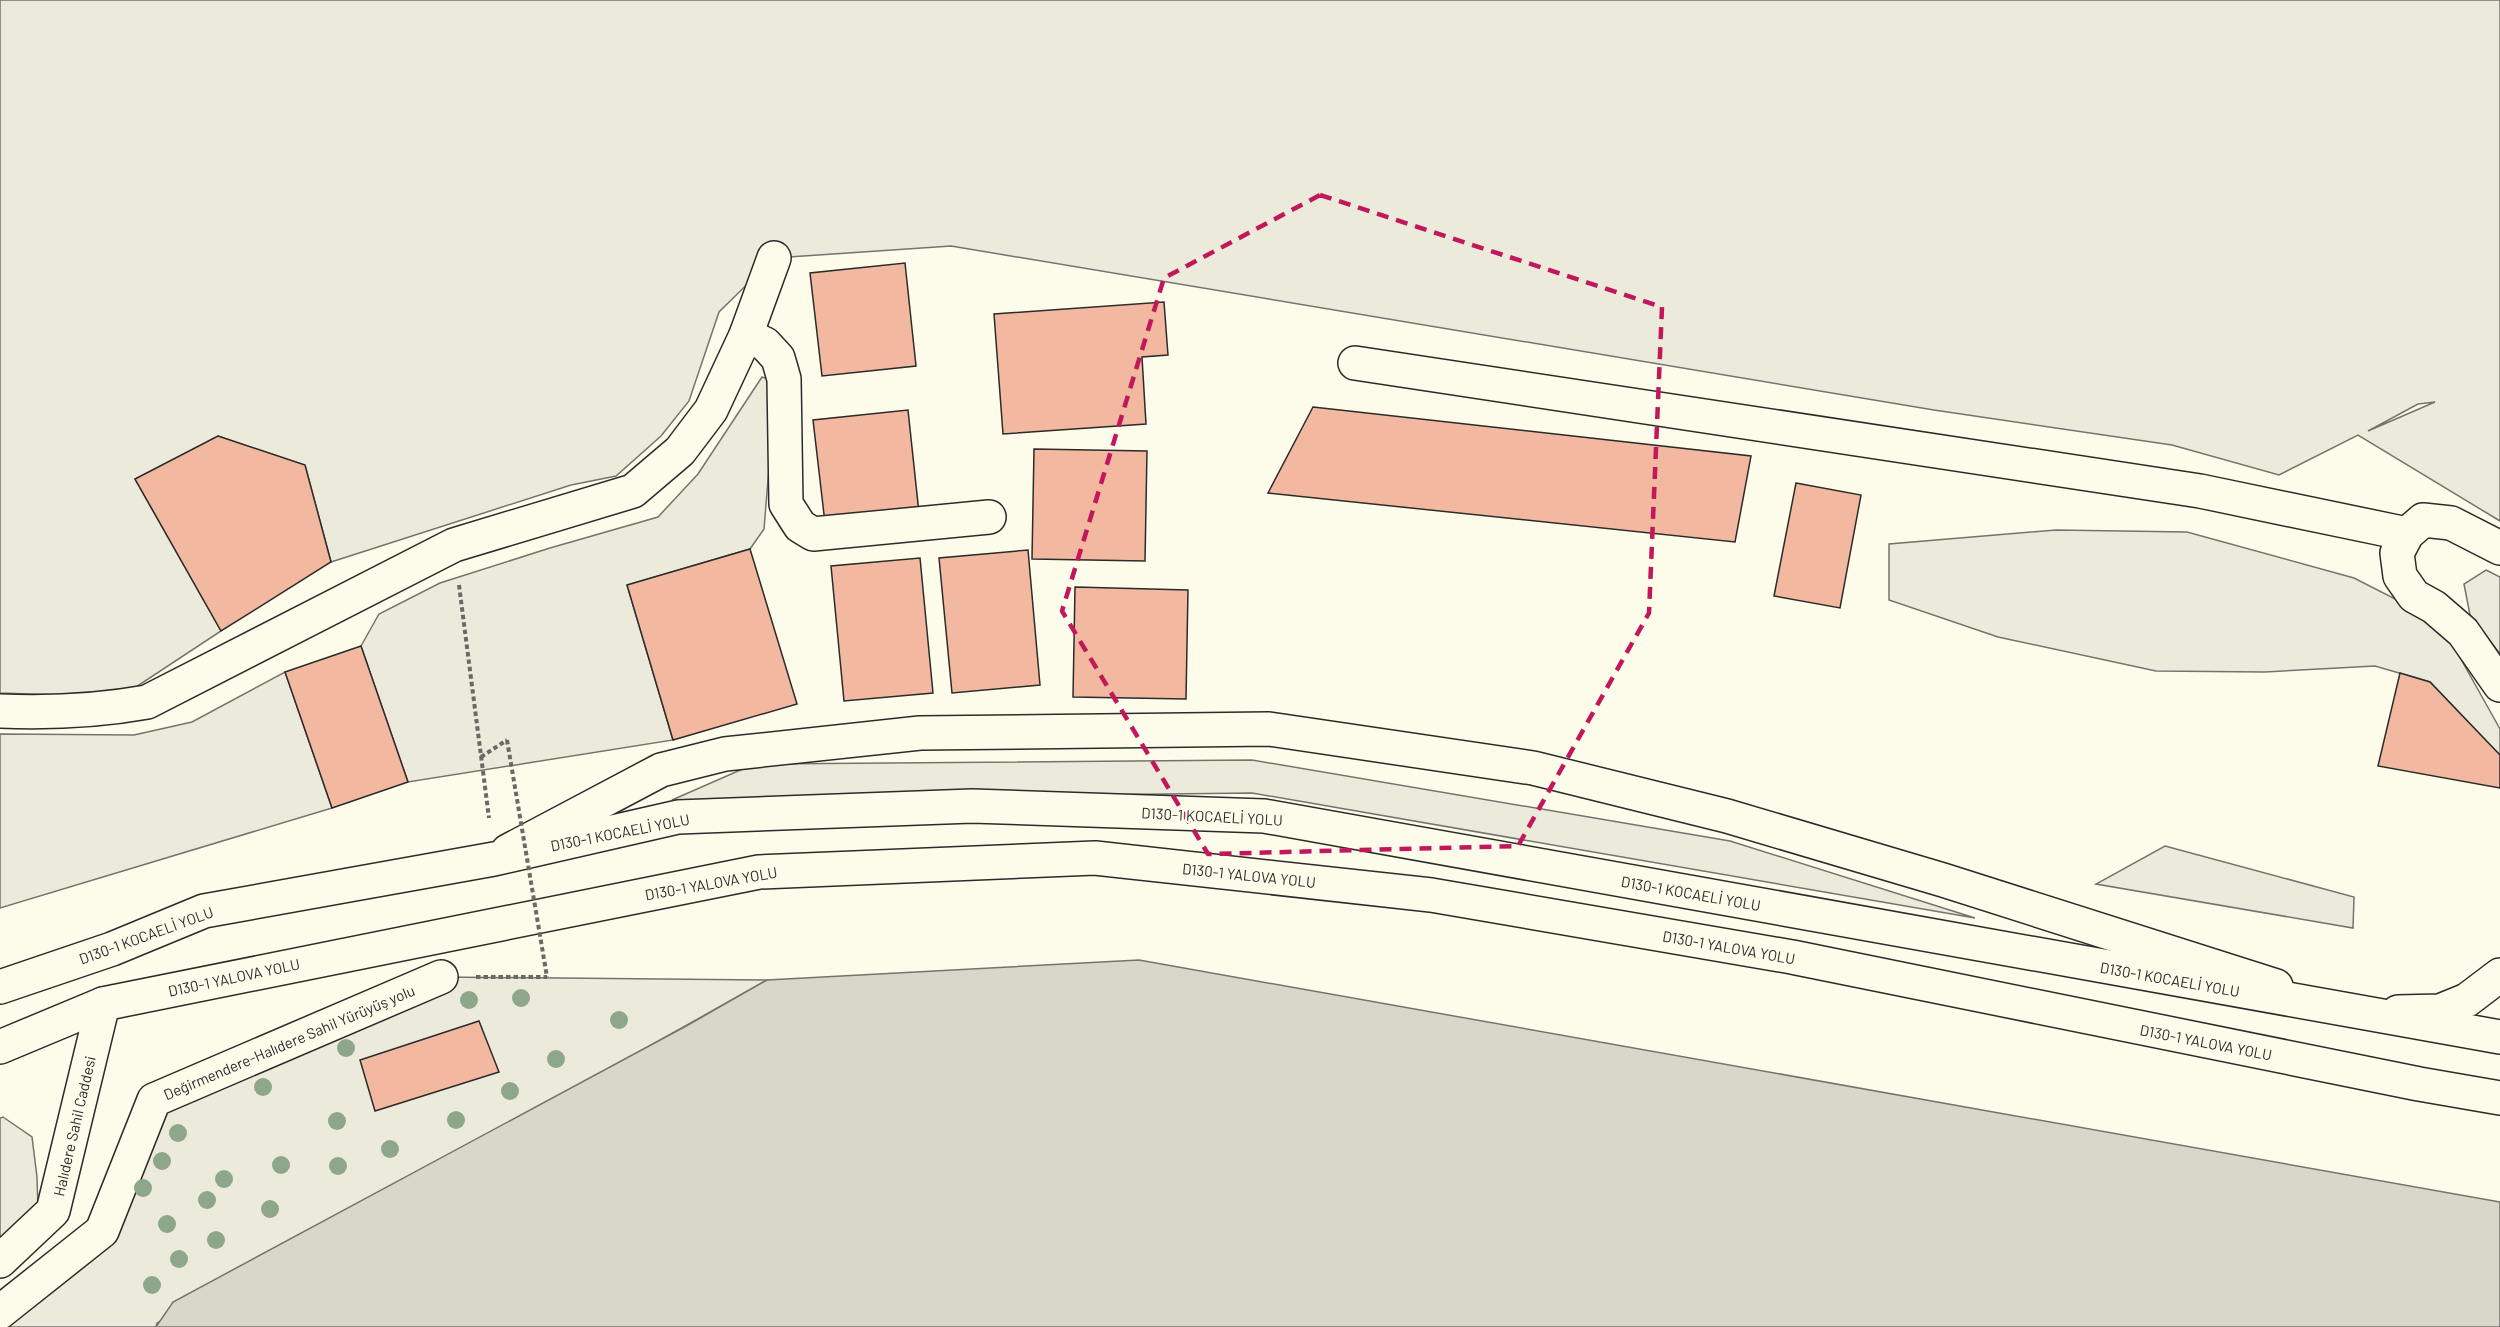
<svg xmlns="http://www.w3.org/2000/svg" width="2500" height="1327" font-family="Barlow,sans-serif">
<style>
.green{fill:#ecebdb;stroke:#74746e;stroke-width:1.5;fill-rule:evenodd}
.water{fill:#d8d7c9;stroke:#74746e;stroke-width:1.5}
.building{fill:#f2b8a0;stroke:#2b2b2b;stroke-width:1.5}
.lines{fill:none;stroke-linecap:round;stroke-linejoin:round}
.minor-casing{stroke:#2b2b2b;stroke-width:36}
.highway-casing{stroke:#2b2b2b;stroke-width:36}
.path{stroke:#6a6964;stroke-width:4;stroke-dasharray:4.5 3;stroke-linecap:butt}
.minor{stroke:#fdfbea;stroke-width:33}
.highway{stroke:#fdfbea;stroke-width:33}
.path-bridge{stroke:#6a6964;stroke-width:4;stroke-dasharray:4.5 3;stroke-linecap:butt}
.tree{fill:#8ea78a}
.marked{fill:none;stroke:#c2185b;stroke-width:4.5;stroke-dasharray:12 8;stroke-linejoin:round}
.labels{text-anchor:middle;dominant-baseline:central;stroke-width:4.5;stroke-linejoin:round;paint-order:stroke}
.street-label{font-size:15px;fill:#2b2b2b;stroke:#fdfbea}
</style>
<rect width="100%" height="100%" fill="#fdfbea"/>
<g class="green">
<path d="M0,0H2500V521L2358,435L2279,475L2172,445L1934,410L951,246L774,258L719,312L689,401L661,436L616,476L571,485L331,562L305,465L218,436L135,479L221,631L136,687L91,696L0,693ZM2435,402L2368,431L2418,404Z"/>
<path d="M762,377L776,382L764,529L750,549L627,585L673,740L408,782L361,646L379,614L440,583L550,548L658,517L698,474Z"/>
<path d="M2056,530L2187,532L2354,578L2415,609L2453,645L2500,729V755L2430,682L2375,666L2265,672L2156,671L1998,637L1889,600V544Z"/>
<path d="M2486,570L2500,577V654L2470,615L2464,584Z"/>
<path d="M285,672L332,808L0,908V734L134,735L192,722Z"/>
<path d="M1252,760L1730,841L1975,918L1252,793L672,800L754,764Z"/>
<path d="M2165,846L2354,897L2353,928L2096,884Z"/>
<path d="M441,977L767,980L157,1323L156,1327H0L102,1231L154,1100Z"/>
<path d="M3,1117L32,1137L37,1177L38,1210L0,1242V1118Z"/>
</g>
<path class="water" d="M1139,960L2500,1202V1327H156L173,1302L688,1025L767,980Z"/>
<g class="building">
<path d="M905,263L916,366L822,376L810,273Z"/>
<path d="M1164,302L1168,355L1142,357L1146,424L1003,434L994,314Z"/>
<path d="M1313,407L1751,456L1735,542L1268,493Z"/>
<path d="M908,410L919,513L825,523L813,420Z"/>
<path d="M218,436L305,465L331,562L221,631L135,479Z"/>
<path d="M1034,449L1147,451L1145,561L1032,559Z"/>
<path d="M1796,483L1861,495L1840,608L1774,596Z"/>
<path d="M750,549L797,704L673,740L627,585Z"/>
<path d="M1028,550L1040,685L952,693L939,558Z"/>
<path d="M920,558L933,693L844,701L831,566Z"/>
<path d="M1075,587L1188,590L1186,699L1073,697Z"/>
<path d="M361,646L408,782L332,808L285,672Z"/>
<path d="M2400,673L2430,682L2500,755V788L2378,766Z"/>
<path d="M479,1021L499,1072L375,1111L360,1060Z"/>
</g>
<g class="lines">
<g class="minor-casing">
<g id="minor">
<path d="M746,335L765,344L778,358L784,379L786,504L800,526L813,534L989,517"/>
<path d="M1355,363L2200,491L2407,534"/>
<path d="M2500,548L2451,523L2423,520L2407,534L2397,553L2400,576L2414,596L2434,607L2463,632L2500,685"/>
<path d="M0,711C50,713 97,711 147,702L454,545L633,491L680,451L711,410L746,335L774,258"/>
<path d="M508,851L661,770L725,754L920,733L1269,729L1533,768L1727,816L1943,880L2276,986"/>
<path d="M2398,1012L2440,1011L2467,1000L2500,975"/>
<path d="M0,1261L53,1211L103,1004"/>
<path d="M0,1312L102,1231L154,1100L441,977"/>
</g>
</g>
<g class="highway-casing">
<g id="highway">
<path d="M0,987L112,949L204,911L494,859L678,817L972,806L1264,816L2500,1037"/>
<path d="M0,1047L103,1004L759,872L1095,858L1431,895L1792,957L2419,1084L2500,1098"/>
</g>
</g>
<g class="path">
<path d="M459,585L489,818"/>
<path d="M481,757L507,740"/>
<path d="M476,977H547"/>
</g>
<use href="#minor" class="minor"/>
<use href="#highway" class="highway"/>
<path class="path-bridge" d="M507,740L547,977"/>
</g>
<g class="tree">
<circle cx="521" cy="998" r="9"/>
<circle cx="469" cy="1000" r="9"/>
<circle cx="619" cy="1020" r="9"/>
<circle cx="346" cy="1048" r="9"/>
<circle cx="556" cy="1059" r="9"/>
<circle cx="263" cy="1087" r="9"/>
<circle cx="510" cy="1091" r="9"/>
<circle cx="456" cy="1120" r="9"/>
<circle cx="337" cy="1121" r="9"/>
<circle cx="178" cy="1133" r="9"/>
<circle cx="390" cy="1149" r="9"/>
<circle cx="162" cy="1161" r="9"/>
<circle cx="281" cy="1165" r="9"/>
<circle cx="338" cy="1166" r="9"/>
<circle cx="224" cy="1179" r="9"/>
<circle cx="143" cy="1188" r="9"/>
<circle cx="207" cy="1200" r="9"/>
<circle cx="270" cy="1209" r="9"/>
<circle cx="167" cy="1224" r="9"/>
<circle cx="216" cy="1240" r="9"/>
<circle cx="179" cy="1259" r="9"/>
<circle cx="152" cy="1285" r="9"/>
</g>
<path class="marked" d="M1320,195L1662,307L1649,613L1518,846L1208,854L1062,611L1164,278Z"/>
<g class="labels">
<g class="street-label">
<text transform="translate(1212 816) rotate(3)">D130-1 KOCAELİ YOLU</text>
<text transform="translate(620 832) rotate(-11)">D130-1 KOCAELİ YOLU</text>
<text transform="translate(1249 875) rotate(6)">D130-1 YALOVA YOLU</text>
<text transform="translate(711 883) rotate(-10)">D130-1 YALOVA YOLU</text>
<text transform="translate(1691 893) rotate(10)">D130-1 KOCAELİ YOLU</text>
<text transform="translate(146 935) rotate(-20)">D130-1 KOCAELİ YOLU</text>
<text transform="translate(1729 947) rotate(10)">D130-1 YALOVA YOLU</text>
<text transform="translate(234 977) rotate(-12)">D130-1 YALOVA YOLU</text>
<text transform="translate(2170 979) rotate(10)">D130-1 KOCAELİ YOLU</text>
<text transform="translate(289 1042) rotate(-23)">Değirmendere-Halıdere Sahil Yürüyüş yolu</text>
<text transform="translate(2206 1042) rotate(11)">D130-1 YALOVA YOLU</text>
<text transform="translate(74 1126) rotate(-77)">Halıdere Sahil Caddesi</text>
</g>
</g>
</svg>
